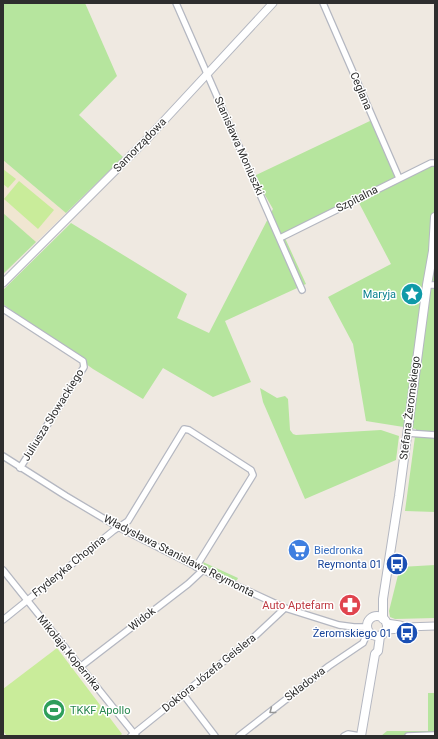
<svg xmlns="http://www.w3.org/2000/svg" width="438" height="739" font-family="Roboto,sans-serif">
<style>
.education{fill:#f0e6d1}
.green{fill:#b6e59e}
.pitch{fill:#c9ec9a}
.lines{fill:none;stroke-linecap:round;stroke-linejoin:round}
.minor-casing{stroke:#b4b7c1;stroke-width:8}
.tertiary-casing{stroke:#b4b7c1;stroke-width:9}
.secondary-casing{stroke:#b4b7c1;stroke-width:10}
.minor{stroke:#fff;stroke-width:5.5}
.tertiary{stroke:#fff;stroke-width:7}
.secondary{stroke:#fff;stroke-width:8}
.oneway{stroke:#969696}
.labels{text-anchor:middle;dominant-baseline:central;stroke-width:3;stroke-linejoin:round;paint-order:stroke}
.street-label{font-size:11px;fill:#2e2e2e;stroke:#fff}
.culture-label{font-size:11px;fill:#0d838f;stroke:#fff;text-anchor:end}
.shop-label{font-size:11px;fill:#366cbe;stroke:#fff;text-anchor:start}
.transit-label{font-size:11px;fill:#164399;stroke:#fff;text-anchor:end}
.health-label{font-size:11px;fill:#be3a42;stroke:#fff;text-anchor:end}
.leisure-label{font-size:11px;fill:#27864d;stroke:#fff;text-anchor:start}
</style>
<rect width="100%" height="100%" fill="#efe9e1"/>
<path class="education" d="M3,160L66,213L3,274Z"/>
<g class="green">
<path d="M3,3H85L117,76L79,115L123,157L66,213L3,160Z"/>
<path d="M372,120L396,176L435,161V512L405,511L416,429L366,421L353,344L328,297L391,264L359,203L285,238L306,284L225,321L251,382L213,397L163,368L143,399L93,369L3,304V290L71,223L187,294L177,318L209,333L273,209L254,176Z"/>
<path d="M3,213L36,242L3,274Z"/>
<path d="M260,388L277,398L285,396L288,399L290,430L293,434L296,435L381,430L399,436L396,460L305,499L263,402Z"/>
<path d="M203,562L238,578L237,580L235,581L207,568L204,566Z"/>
<path d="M435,565V618L395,619L390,617L389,611L400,567Z"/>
<path d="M428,693H435V736H381L387,731H428Z"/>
</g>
<g class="pitch">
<path d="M3,169L16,179L8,188L3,184Z"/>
<path d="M19,181L54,210L38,229L4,199Z"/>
<path d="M57,648L122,734L120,736H7L3,731V689Z"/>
</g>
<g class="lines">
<g class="minor-casing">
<g id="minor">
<path d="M176,3L302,290"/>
<path d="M323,3L399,178"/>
<path d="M280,238L431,163H435"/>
<path d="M427,285H435"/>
<path d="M3,309L83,361L84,367L20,468"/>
<path d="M407,433L435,435"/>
<path d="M3,456L66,496L118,527L203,570L285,608L339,625L354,627H367"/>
<path d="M3,570L136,736"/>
<path d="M3,620L113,531L128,521L184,429L189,430L251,470L253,475L196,567"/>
<path d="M80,667L188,584L203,570"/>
<path d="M183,694L215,736"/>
<path d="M131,736L254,637L285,608"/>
<path d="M239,736L329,666L363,643L368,632"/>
<path d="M344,736L348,734L360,736"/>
<path d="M408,736L435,735"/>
</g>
</g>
<g class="tertiary-casing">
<g id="tertiary">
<path d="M3,283L146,140L273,3"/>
<path d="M386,623L400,625L405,627"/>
<path d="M386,630L402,629L406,627L435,626"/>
</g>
</g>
<g class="secondary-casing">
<g id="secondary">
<circle cx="377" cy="626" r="10"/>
<path d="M383,619V599L399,496L427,285L433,251L435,217"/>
<path d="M361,736L375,654L378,651L380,636"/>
</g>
</g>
<use href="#minor" class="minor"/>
<use href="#tertiary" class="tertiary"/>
<use href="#secondary" class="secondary"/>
</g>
<defs><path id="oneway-chevron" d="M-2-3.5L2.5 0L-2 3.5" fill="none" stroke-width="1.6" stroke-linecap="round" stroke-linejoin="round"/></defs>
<use class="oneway" href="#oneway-chevron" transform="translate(272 711) rotate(142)"/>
<defs>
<g id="sight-disc" transform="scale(1.15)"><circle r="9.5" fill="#0f9aa8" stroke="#fff"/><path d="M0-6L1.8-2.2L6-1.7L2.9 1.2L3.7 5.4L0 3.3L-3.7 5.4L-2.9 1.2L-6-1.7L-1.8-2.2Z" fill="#fff"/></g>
<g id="supermarket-disc" transform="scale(1.15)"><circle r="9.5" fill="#3f7fe0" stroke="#fff"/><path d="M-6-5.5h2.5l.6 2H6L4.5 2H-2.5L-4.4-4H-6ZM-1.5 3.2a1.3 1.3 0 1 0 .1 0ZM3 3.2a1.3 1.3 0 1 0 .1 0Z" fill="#fff"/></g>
<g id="bus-disc" transform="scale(1.15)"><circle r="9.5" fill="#1a4fb4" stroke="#fff"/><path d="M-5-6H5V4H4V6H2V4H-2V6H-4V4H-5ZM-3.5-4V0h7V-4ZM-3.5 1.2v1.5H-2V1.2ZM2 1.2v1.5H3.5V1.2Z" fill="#fff"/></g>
<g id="pharmacy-disc" transform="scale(1.15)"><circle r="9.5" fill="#e0444e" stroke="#fff"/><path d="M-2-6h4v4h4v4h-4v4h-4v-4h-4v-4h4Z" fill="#fff"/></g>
<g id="stadium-disc" transform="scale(1.15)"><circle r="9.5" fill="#2e9e5b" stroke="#fff"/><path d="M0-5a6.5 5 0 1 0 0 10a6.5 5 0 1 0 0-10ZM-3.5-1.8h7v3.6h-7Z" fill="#fff"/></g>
</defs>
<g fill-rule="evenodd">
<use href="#sight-disc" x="412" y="294"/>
<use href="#supermarket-disc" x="299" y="550"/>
<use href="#bus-disc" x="397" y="564"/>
<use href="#pharmacy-disc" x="350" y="605"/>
<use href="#bus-disc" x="407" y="633"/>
<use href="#stadium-disc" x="54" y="710"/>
</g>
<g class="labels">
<g class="street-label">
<text transform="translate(361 91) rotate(67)">Ceglana</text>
<text transform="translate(140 145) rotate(-46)">Samorządowa</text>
<text transform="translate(239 146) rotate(66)">Stanisława Moniuszki</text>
<text transform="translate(357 199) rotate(-27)">Szpitalna</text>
<text transform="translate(410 408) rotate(-83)">Stefana Żeromskiego</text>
<text transform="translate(53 415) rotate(-58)">Juliusza Słowackiego</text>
<text transform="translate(179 556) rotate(27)">Władysława Stanisława Reymonta</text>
<text transform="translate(69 566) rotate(-39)">Fryderyka Chopina</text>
<text transform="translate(142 619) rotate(-38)">Widok</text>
<text transform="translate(69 653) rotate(51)">Mikołaja Kopernika</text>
<text transform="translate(209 673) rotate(-39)">Doktora Józefa Geislera</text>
<text transform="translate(305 684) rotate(-38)">Składowa</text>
</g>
<g class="culture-label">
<text x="396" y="294">Maryja</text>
</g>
<g class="shop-label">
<text x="314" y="550">Biedronka</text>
</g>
<g class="transit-label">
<text x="382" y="564">Reymonta 01</text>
<text x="392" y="633">Żeromskiego 01</text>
</g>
<g class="health-label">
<text x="334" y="605">Auto Aptefarm</text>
</g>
<g class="leisure-label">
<text x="70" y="710">TKKF Apollo</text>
</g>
</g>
<rect width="438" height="739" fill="none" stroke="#2e2e2e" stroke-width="8"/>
</svg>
